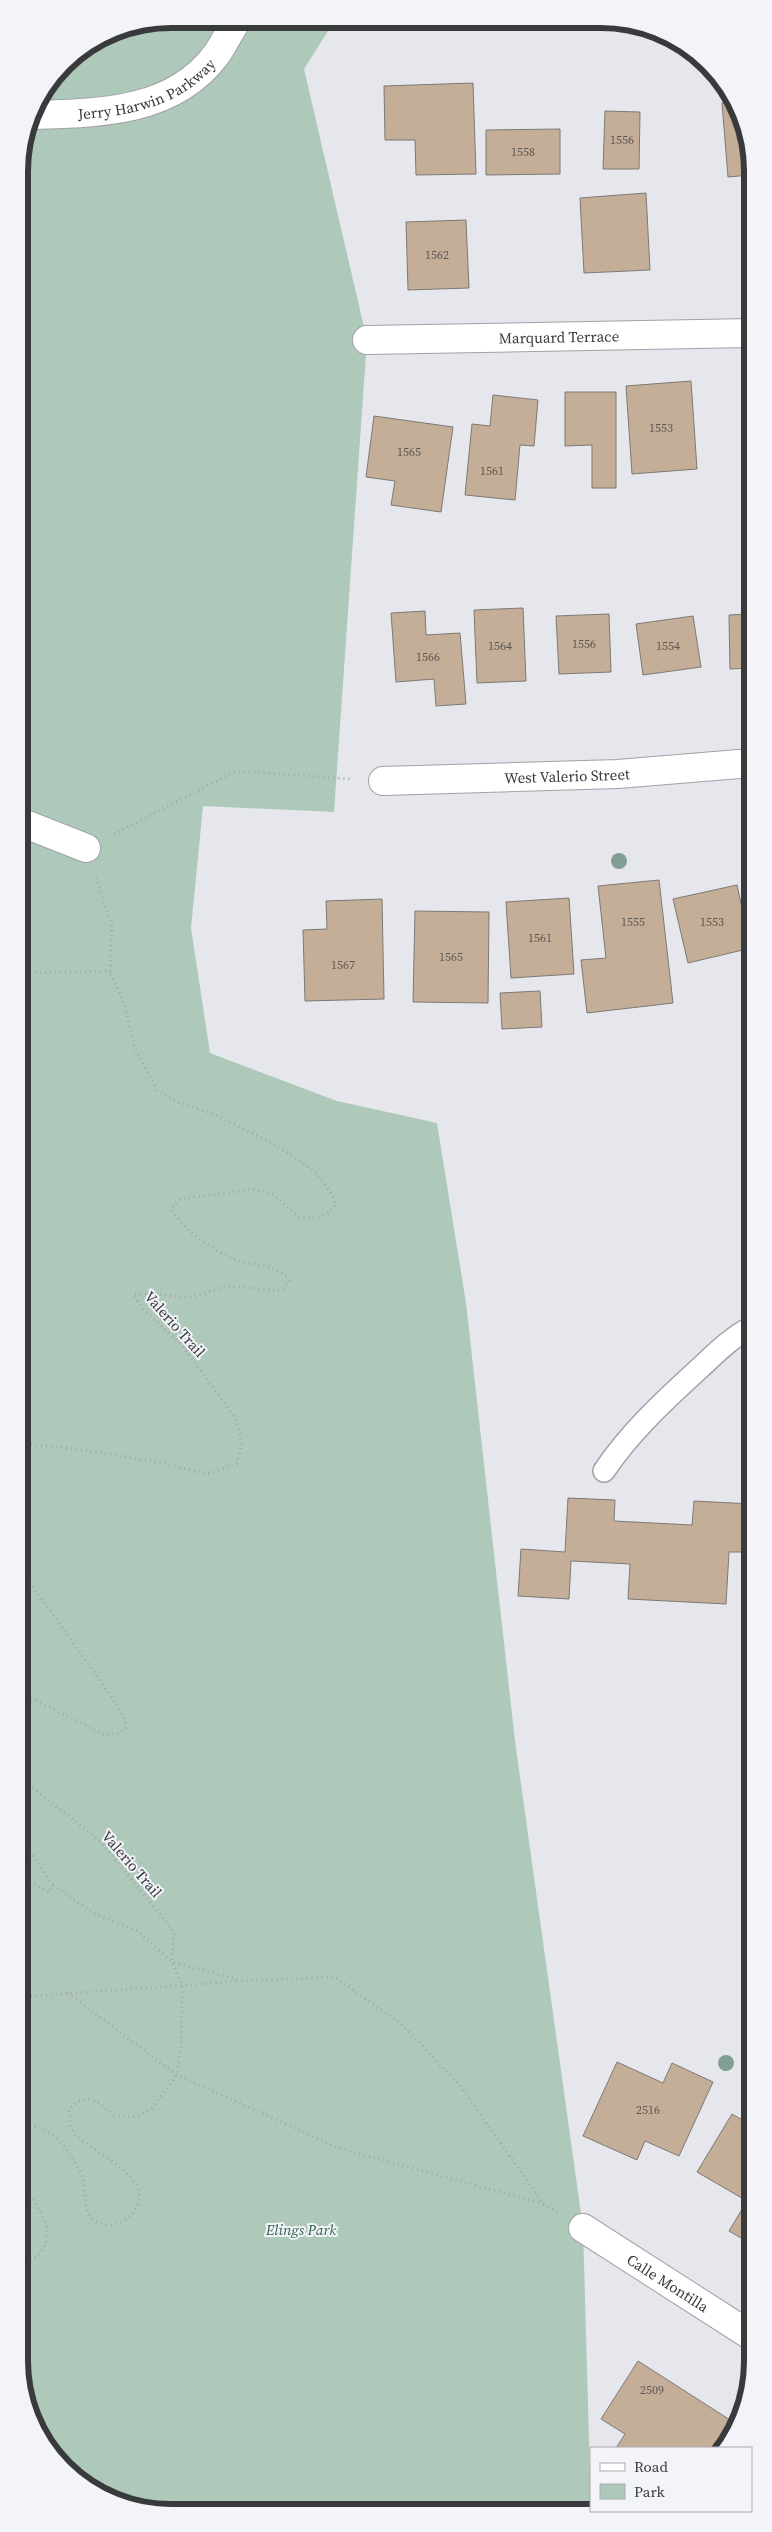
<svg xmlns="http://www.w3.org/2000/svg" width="772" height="2532" font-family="'Source Serif 4',serif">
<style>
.green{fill:#aec9ba}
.building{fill:#c5ae97;stroke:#7d7975}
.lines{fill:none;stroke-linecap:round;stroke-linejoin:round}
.service-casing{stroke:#a0a2a7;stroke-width:24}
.minor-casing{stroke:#a0a2a7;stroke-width:30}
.path{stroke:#a5a6ab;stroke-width:3;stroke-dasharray:1 4;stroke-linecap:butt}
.service{stroke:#fff;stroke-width:21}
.minor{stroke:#fff;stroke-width:28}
.tree{fill:#809e93}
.labels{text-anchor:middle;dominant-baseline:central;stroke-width:4;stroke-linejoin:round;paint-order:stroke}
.number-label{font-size:12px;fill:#5c5753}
.street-label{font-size:15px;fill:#393a3c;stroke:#f2f4fa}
.park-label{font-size:15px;font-style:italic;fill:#2e634a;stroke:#f2f4fa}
.rim{fill:none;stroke:#393a3c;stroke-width:6}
</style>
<rect width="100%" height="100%" fill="#e5e7ed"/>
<path class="green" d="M171,19L335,20L304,69L367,340L334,812L203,806L191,928L210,1053L337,1101L437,1123L466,1303L515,1741L583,2228L591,2510H141L103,2497L64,2469L35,2429L22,2391L19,161L30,112L64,63L113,30Z"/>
<g class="building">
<path d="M473,83L476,174L416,175L415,140H385L384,86Z"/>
<path d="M736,102L750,141V175L728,177L722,103Z"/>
<path d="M605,111L640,112L639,169H603Z"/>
<path d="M560,129V174L486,175V130Z"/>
<path d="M646,193L650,270L584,273L580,198Z"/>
<path d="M466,220L469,288L408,290L406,222Z"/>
<path d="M691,381L697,469L632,474L626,386Z"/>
<path d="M565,392H616V488H592V445L565,446Z"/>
<path d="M493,395L538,400L534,446L520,445L515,500L465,495L472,424L490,426Z"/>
<path d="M374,416L453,427L441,512L391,505L395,481L366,477Z"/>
<path d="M523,608L526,681L477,683L474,610Z"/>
<path d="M425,611L426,635L460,633L466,704L436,706L434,679L396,682L391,613Z"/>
<path d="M609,614L611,672L559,674L556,616Z"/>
<path d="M751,614V668L730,669L729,615Z"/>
<path d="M693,616L701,667L643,675L636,624Z"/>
<path d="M659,880L673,1003L587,1013L581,960L606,958L598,886Z"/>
<path d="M737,885L751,948L688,963L673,899Z"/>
<path d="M569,898L574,974L511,978L506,902Z"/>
<path d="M382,899L384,999L305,1001L303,930L327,929L326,901Z"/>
<path d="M415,911L489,912L488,1003L413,1002Z"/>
<path d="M540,991L542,1027L502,1029L500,993Z"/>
<path d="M568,1498L615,1500L614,1521L692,1525L694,1501L752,1504V1552H729L726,1604L628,1599L630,1564L571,1561L569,1599L518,1596L521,1549L565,1552Z"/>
<path d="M617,2062L663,2083L672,2063L713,2082L679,2156L645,2141L637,2160L583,2136Z"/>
<path d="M732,2114L753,2126V2245L729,2231L747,2201L697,2172Z"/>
<path d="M638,2361L738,2425L724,2448H616L625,2434L601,2419Z"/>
</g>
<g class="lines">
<g class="service-casing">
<path id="service" d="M604,1471C630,1432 666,1399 701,1367C716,1353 733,1336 752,1327"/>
</g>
<g class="minor-casing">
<g id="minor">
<path id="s1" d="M30,115C96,113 172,114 216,55C224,44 230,30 238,19"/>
<path id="s2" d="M367,340L751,333"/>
<path id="s3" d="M383,781L618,774L751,763"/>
<path d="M20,822L86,848"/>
<path id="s4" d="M583,2228L753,2337"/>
</g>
</g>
<g class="path">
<path d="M114,834L236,771L352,779"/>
<path d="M20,973L110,971L112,926L96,877"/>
<path d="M21,1444L78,1449L162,1463L207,1474L237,1463L242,1443L236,1419L183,1346L142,1308L133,1295C156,1291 166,1297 187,1297C201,1297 214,1288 228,1287C247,1285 264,1292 282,1290L289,1280C271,1260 255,1268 234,1259C210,1248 184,1231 171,1209L180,1199L253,1189L274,1194L298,1217L313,1218L326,1215L336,1205L332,1194L318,1175L299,1160L263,1138L213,1114L177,1102L157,1090L135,1049L125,1006L110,971"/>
<path d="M21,1570L111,1696L124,1717L126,1728L120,1733L105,1735L21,1693"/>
<path d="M21,1778L101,1842L174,1932L172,1962L182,1985L181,2046L177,2075L152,2108L139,2116L125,2117L114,2115L101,2104L88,2099L79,2101L69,2110L70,2124L74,2134C91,2149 134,2170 139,2191C144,2221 97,2240 87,2209C84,2199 86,2189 83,2179C77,2159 46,2115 21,2129"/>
<path d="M21,1839L53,1885"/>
<path d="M21,1877L49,1892L53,1885L95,1914L137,1931L172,1962L243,1981L335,1977L401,2024L459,2084L544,2205L557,2212"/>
<path d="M68,1993L177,2075L339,2148L544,2204"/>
<path d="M21,1997L240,1981"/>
<path d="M21,2183C28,2194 44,2214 46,2225C50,2245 40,2259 21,2264"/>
</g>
<use href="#service" class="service"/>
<use href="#minor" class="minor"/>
</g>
<g class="tree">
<circle cx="619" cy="861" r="8"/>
<circle cx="726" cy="2063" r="8"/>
</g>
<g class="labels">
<g class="number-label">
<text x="622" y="140">1556</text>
<text x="523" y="152">1558</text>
<text x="437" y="255">1562</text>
<text x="661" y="428">1553</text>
<text x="409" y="452">1565</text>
<text x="492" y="471">1561</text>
<text x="584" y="644">1556</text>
<text x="500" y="646">1564</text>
<text x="668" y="646">1554</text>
<text x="428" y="657">1566</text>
<text x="633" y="922">1555</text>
<text x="712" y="922">1553</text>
<text x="540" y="938">1561</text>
<text x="451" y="957">1565</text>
<text x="343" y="965">1567</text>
<text x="648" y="2110">2516</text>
<text x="652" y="2390">2509</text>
</g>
<g class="street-label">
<text stroke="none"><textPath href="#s1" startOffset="122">Jerry Harwin Parkway</textPath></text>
<text stroke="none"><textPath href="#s2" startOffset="192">Marquard Terrace</textPath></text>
<text stroke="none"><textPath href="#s3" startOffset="184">West Valerio Street</textPath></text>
<text transform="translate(175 1324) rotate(48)">Valerio Trail</text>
<text transform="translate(132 1864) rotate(49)">Valerio Trail</text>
<text stroke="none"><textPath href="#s4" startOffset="101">Calle Montilla</textPath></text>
</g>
<g class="park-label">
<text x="301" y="2229">Elings Park</text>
</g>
</g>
<path d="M0 0H772V2532H0ZM171 28H601A143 143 0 0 1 744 171V2361A143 143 0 0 1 601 2504H171A143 143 0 0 1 28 2361V171A143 143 0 0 1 171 28Z" fill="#f2f4fa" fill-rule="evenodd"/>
<path class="rim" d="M171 28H601A143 143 0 0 1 744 171V2361A143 143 0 0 1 601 2504H171A143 143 0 0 1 28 2361V171A143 143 0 0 1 171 28Z"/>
<rect x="590" y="2447" width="162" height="65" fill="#f2f4fa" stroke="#a8aaae"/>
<rect x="600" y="2463" width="25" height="8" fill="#ffffff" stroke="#a8aaae"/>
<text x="634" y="2472" font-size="15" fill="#393a3c">Road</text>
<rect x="600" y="2484" width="25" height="15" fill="#aec9ba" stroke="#a8aaae"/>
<text x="634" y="2497" font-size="15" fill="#393a3c">Park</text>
</svg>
